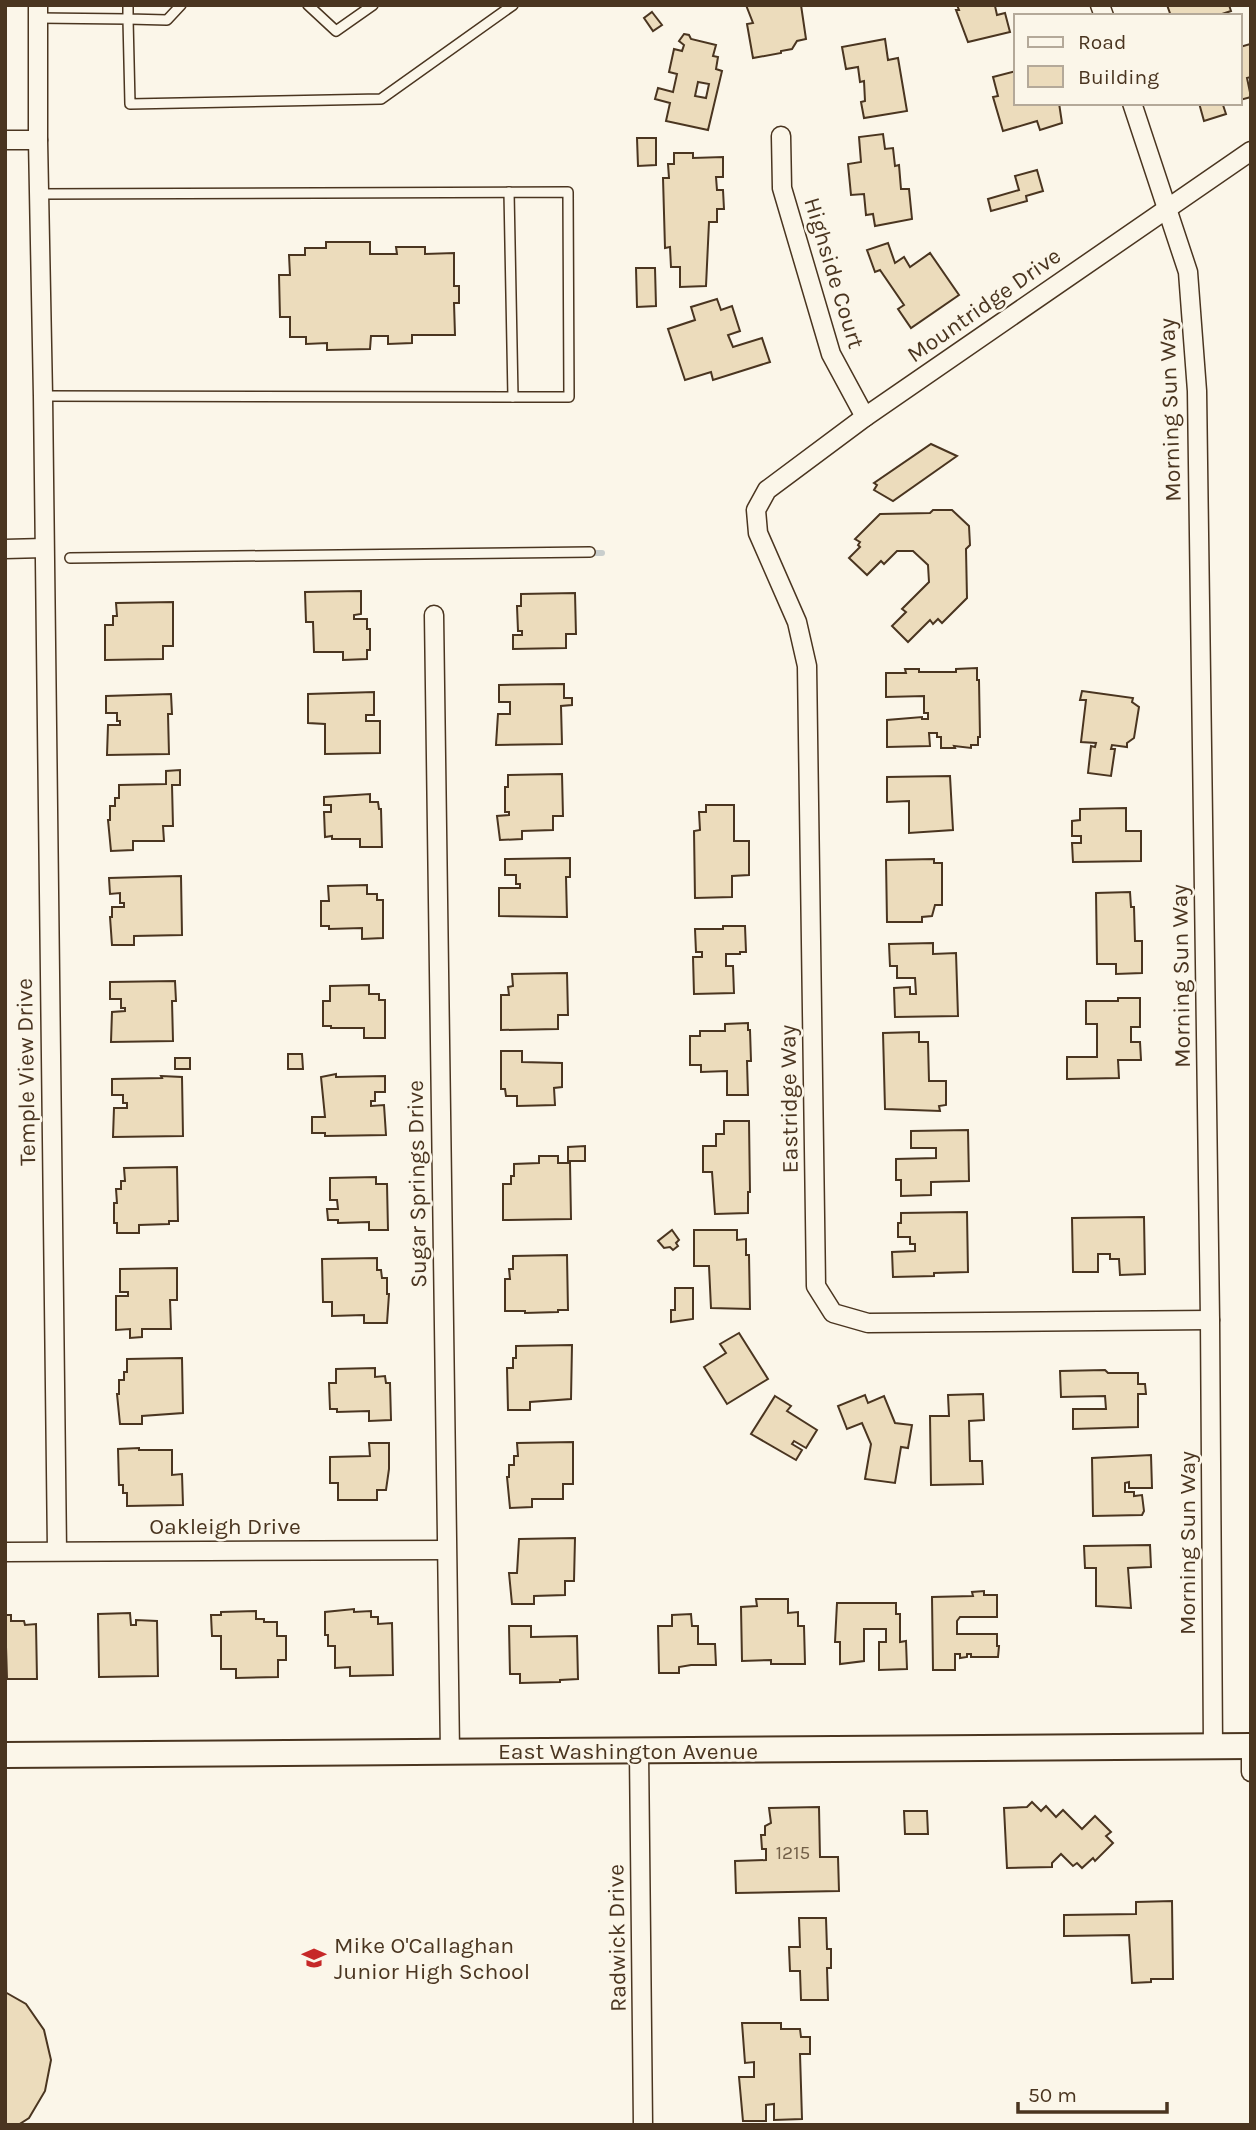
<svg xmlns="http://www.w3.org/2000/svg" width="1256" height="2130" font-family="Karla,sans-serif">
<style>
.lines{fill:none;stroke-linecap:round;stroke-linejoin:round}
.stream{stroke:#c9cecd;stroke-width:6}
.building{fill:#ecdcbc;stroke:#4a3520;stroke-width:2;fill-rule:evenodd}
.lane-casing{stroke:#4a3520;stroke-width:12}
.street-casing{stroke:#4a3520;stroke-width:21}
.secondary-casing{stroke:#4a3520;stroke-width:28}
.lane{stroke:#fbf6e9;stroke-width:9}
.street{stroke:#fbf6e9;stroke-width:18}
.secondary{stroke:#fbf6e9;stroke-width:24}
.labels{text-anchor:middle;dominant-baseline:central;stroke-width:5;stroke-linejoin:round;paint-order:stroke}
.number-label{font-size:19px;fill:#725f47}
.street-label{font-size:23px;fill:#4a3520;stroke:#fbf6e9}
.poi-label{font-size:23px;fill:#4a3520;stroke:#fbf6e9;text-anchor:start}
</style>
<rect width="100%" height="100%" fill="#fbf6e9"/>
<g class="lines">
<path class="stream" d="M587,553H602"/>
</g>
<g class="building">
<path d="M746,5H801L806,39L797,41L792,49L781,51V53L753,58L747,24L753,23Z"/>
<path d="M957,5H998L995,6L997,15L1005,13L1010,32L968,42L956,10H959Z"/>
<path d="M1167,5H1229L1231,11L1216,16H1171Z"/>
<path d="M652,12L662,25L653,31L644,18Z"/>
<path d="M684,34L689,35L691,39L716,45L713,56L718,57L716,69L722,71L708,130L666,121L670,103L655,99L658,88L673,92L677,74L669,72L674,49L682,51L684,45L679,41ZM698,82L709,84L706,98L695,96Z"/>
<path d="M885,39L888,60L898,58L907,111L864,118L861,102L865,101L864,81L860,82L858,67L846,69L842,47Z"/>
<path d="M1250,44L1251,77L1247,78L1251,97L1240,100V47Z"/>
<path d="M1016,71V103H1059L1062,123L1040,130L1037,121L1003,131L993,97L998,96L993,77Z"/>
<path d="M1199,103H1229L1223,105L1226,114L1204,121Z"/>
<path d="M883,134L885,149L893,148L895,166L899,165L901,189H909L912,219L875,226L873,214L866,215L864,194L851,195L848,164L861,162L859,137Z"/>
<path d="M637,138H656V165L638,166Z"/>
<path d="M674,153H693V158L723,157V177H716L717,190H723L724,209H717V222H709L706,286L680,287V267H671L670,247L665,248L663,178H669L668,164H674Z"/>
<path d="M1037,170L1043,191L1026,196L1027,201L991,211L988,199L1019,190L1015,176Z"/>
<path d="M326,242H370V254H397L396,247H425V254L454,253V286H459V303H454L455,335H412V343L388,344V336H371L370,349L327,350V343L306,344V337H290V317H280L279,275H290L289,255H305V248H326Z"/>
<path d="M888,243L895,263L904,257L910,267L930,253L959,295L911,328L898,309L904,305L880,270L875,272L867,250Z"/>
<path d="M636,268H655L656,306L637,307Z"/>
<path d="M717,299L721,310L732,306L740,331L728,335L733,347L762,338L770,362L713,380L711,372L685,380L668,329L695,320L691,307Z"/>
<path d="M931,444L957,456L893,501L874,490L877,485L874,483Z"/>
<path d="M933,510H952L969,526L970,545L966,549L967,598L942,623L938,619L933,624L930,620L908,642L892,626L906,612L902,609L929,582L928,565L913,551H897L884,564L881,561L867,575L849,558L860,547L858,545L860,542L855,539L880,514L930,513Z"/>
<path d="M361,591V614L354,615V619H367V629H370V650H367V659L343,660V652H314L313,622H306L305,592Z"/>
<path d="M575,593L576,634H566V648L513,649V635H522V631H518L517,606H521V594Z"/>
<path d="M173,602V646H163V659L105,660V625H113V616H117L116,603Z"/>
<path d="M977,668V680H979L980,737H978V745H971V748L954,746L955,748H941V737H937V733H929L930,746L887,747V720L922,717V719H928V713H924V696L886,697V673H906L905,669H919V672H956V669Z"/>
<path d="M564,684V698H572V705L561,706L562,744L496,745L498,714H510V702H499V685Z"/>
<path d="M1082,691L1133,698L1132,702L1139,707L1134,738L1127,743V747L1112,745L1111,749H1115L1111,776L1088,773L1091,746L1095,747L1096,743L1081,742L1086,700H1080Z"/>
<path d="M374,692V715H366V721H380V753L325,754V724L308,723V694Z"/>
<path d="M171,694L172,714H168L169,754L107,755L108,725H120V721H117V713H106V696Z"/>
<path d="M180,770V785H172L173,826H163L164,841H133V850L111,851L108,820H110V806H115V798H119V785L166,784V771Z"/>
<path d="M562,774L563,816H553V830L522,831V839L500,840L497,816L509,815V812H505V787H508V775Z"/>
<path d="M950,776L953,830L909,833V801L887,802V777Z"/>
<path d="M370,794V802H378L379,809H381L382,847H360V839H332V836L325,837L324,812H331V805H324V797Z"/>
<path d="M706,805H734V841H749V875L732,876V897L695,898L694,831L700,830L699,812H706Z"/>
<path d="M1126,808V831H1141V861L1073,862L1072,843H1081V836H1072V821L1080,820V809Z"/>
<path d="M570,858V877H566L567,917L499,916V888H520V884H516V875H505V859Z"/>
<path d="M934,859V863H942V905H935L932,916L922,917V922H887L886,860Z"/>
<path d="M181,876L182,935L134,936V945H112L110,917H112V907H124V903H120V893L110,894L109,878Z"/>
<path d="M367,885V894H377V900H383V938L362,939V928L329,929V926H321V901H329L328,886Z"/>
<path d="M1130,892L1131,907H1134L1135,941H1142V973L1116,974V964H1097L1096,893Z"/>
<path d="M723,926H745L746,952H740V954H726V966H733L734,993L694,994L693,957H702V952H696L695,929H723Z"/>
<path d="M933,943V954L956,953L958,1016L895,1017L894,988L910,987V994H916L915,978H897V966H890L889,944Z"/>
<path d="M567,973L568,1015H558V1029L501,1030V995H509L508,987L513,986L512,974Z"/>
<path d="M175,981L176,1001H172L173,1041L111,1042L112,1012L125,1011V1008H121V999H110V982Z"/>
<path d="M369,985V994H379V1000H385V1038H364V1028H331V1026H323V1001H330V986Z"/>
<path d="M1118,998H1140V1027H1131V1042H1140L1141,1060H1118L1119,1078L1067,1079V1057H1097V1024H1086V1001H1118Z"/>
<path d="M748,1023V1030H750L751,1061H747L748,1095H727V1071L701,1072V1065H690V1036H700V1031H725V1024Z"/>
<path d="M919,1032V1042H928L929,1081H946V1105L939,1106L940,1111L885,1109L883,1033Z"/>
<path d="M501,1051H522V1062L562,1063V1087L554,1088L555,1105L517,1106V1096H506L505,1089H501Z"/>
<path d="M288,1054H302L303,1069H288Z"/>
<rect x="175" y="1058" width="15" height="11"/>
<path d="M336,1074V1077L385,1076V1092H375V1101H371V1106L384,1105L386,1135L325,1136V1133H312V1117H325L321,1077Z"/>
<path d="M161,1076L182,1077L183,1136L113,1137L114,1108H127V1103H123V1095H112V1079L162,1078Z"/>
<path d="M724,1121H749L750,1192H748V1213L715,1214L712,1172H703V1146H716V1134H724Z"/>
<path d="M968,1130L969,1181L931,1182V1195L901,1196V1180H896V1159L936,1158V1148H911V1131Z"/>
<path d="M585,1146V1161H568V1147Z"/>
<path d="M539,1156H558V1163H570L571,1219L503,1220V1184H511V1176H514V1164L539,1163Z"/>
<path d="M177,1167L178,1221H169V1224L139,1225V1233H117V1223H114V1203H117L116,1189H121V1181H125L124,1168Z"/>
<path d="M376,1177V1184H387L388,1230H369V1222L338,1223V1220H328L327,1209H338L337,1200H330V1178Z"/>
<path d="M967,1212L968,1272L934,1273V1276L893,1277L892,1252L915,1251V1244H910V1237H898V1223H901V1213Z"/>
<path d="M1144,1217L1145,1274L1120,1275L1119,1259H1110V1254H1098V1272H1073L1072,1218Z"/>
<path d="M672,1230L679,1240L676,1243L678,1246L673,1250L670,1247L664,1248L658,1241Z"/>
<path d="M694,1230H737V1240L746,1239V1255H749L750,1309L711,1308L709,1266H694Z"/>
<path d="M567,1255L568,1310H558V1312L525,1313V1311H505V1279H510L509,1269H513V1256Z"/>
<path d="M377,1258V1270H381L382,1278H387V1294H389L387,1323H364V1315L332,1316V1302H323L322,1259Z"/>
<path d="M177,1268V1300H170L171,1329H142V1337L130,1338V1329L116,1330V1296H128V1292H120V1269Z"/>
<path d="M675,1288H693V1319L671,1322V1310H675Z"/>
<path d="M739,1333L768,1379L727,1404L704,1367L726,1353L720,1344Z"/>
<path d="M572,1345L571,1399L530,1402V1410H508L507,1368H513V1358H516V1346Z"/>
<path d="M182,1358L183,1413L142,1416V1424H120L117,1394H119V1380H124V1372H127V1359Z"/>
<path d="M375,1368V1377L385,1376L386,1383H390L391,1420L369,1421V1411L337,1412V1409H330L329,1383H336V1369Z"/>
<path d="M1105,1370L1108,1373H1138V1384H1145L1146,1394H1138V1427L1073,1429V1409H1106L1105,1396L1061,1397L1060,1371Z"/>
<path d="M983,1394L984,1420L969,1421L970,1461H982L983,1484L931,1485L930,1416H949L948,1395Z"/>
<path d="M865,1395L868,1403L884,1396L895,1423L912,1425L908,1448L901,1447L895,1483L865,1479L871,1444L862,1423L847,1429L838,1406Z"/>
<path d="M775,1396L791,1406L787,1411L817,1430L806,1448L794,1441L792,1444L802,1450L796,1460L751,1434Z"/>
<path d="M573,1442V1484H563V1499H532V1507L510,1508L507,1477H509V1465H514V1456H518L517,1443Z"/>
<path d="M369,1443H389V1469L386,1490H377V1500H338V1483H330V1457L370,1456Z"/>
<path d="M139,1448V1450H172V1475L182,1474L183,1505L127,1506V1493H123V1485H119L118,1449Z"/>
<path d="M1151,1455L1152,1488H1129V1482L1125,1483V1492H1134V1496L1142,1495L1144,1511L1142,1515L1093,1516L1092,1458Z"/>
<path d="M575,1538L574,1581H565V1595L534,1596V1604H512L509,1573H517L519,1539Z"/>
<path d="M1150,1545L1151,1567L1128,1568L1131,1608L1096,1606V1568H1085L1084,1546Z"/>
<path d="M984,1591V1595H997V1617H960L957,1621V1634H997V1646H999L998,1657H971V1654H967V1657L960,1658V1654H955V1670H933L932,1597L973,1596L972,1592Z"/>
<path d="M756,1599H788V1613L798,1612V1626H804L805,1664H771V1660L742,1661L741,1607L757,1606Z"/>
<path d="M837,1603H896V1614H900V1642L906,1641L907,1669L879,1670V1642H886V1629H864V1661L840,1664V1642H835Z"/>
<path d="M354,1609V1612L371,1611V1617H378V1624L392,1623L393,1675L350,1676V1667L335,1668V1646H328V1635H325V1612Z"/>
<path d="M256,1611V1619H264V1622H277V1636H286V1660H278V1677L236,1678V1669H221V1636H212L211,1615H221V1612Z"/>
<path d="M130,1613L131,1625H136V1620L157,1621L158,1676L99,1677L98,1614Z"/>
<path d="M691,1614L692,1626H698V1644H715L716,1665H691L679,1667V1673H659L658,1626H672V1615Z"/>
<path d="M5,1615H11V1621H24L25,1625L36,1624L37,1679H7Z"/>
<path d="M509,1626H531V1637L577,1636L578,1679L560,1680V1682L520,1683V1674H510Z"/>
<path d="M1032,1802L1041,1811L1046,1806L1056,1817L1063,1810L1082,1829L1095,1816L1111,1832L1106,1836L1113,1843L1095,1861L1093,1858L1082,1868L1077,1863L1073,1866L1061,1854L1052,1863V1867L1007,1868L1004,1808L1027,1807Z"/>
<path d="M819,1807L820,1857H838L839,1891L736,1893L735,1861L766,1860V1849H762L761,1835H765V1826L771,1823L769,1808Z"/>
<path d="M904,1811H927L928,1834H905Z"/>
<path d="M1172,1901L1173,1979H1151V1982L1132,1983L1129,1935L1064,1936V1915L1136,1914V1902Z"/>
<path d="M799,1918H826L827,1949H831V1968H827L828,2000H801L800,1971H790L789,1947H800Z"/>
<path d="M5,1992L26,2004L44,2030L51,2060L45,2091L29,2118L18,2125H5Z"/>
<path d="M742,2023H781V2029H800L801,2037H810V2054H800L802,2119L774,2120V2104L766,2105V2121H743L739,2077H754V2062L745,2063Z"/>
</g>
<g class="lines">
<g class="lane-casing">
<g id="lane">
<path d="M128,5V19L167,20L181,5"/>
<path d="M308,5L336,31L373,5"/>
<path d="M38,18L128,19L130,104L381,99L513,5"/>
<path d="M509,192L513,397"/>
<path d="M39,194L568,192L569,397L43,396"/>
<path d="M70,558L590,552"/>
</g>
</g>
<g class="street-casing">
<g id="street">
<path d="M38,5V140L43,396L57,1551"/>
<path d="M1100,5L1104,16"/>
<path d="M1132,103L1188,272L1197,391L1210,1320L1213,1747"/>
<path d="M781,136L782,188L831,354L865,417"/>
<path d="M5,140H38"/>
<path d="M5,549L44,548"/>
<path d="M434,615L450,1752"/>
<path d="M1210,1320L868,1323L833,1313L816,1286L807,666L797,622L758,533L756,510L767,490L865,417L1251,151"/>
<path d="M5,1552L446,1550"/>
<path d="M1251,1746V1772"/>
<path d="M639,1751L643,2125"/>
</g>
</g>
<g class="secondary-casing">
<path id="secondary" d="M5,1755L1251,1746"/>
</g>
<use href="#lane" class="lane"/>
<use href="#street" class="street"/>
<use href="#secondary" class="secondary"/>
</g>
<defs>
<g id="school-bare" transform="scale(1.89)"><path d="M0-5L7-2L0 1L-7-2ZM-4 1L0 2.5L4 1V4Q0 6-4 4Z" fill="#c62828" stroke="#fbf6e9" stroke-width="2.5" paint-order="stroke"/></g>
</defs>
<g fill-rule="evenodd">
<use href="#school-bare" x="314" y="1958"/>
</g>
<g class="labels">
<g class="number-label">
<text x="793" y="1853">1215</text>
</g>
<g class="street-label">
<text transform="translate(834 273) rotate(73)">Highside Court</text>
<text transform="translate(984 305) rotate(-35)">Mountridge Drive</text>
<text transform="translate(1170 410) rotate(-92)">Morning Sun Way</text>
<text transform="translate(1181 976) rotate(-91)">Morning Sun Way</text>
<text transform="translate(26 1072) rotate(-91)">Temple View Drive</text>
<text transform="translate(789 1099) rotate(-91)">Eastridge Way</text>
<text transform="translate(417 1184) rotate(-91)">Sugar Springs Drive</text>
<text x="225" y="1526">Oakleigh Drive</text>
<text transform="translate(1187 1543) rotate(-90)">Morning Sun Way</text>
<text x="628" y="1751">East Washington Avenue</text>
<text transform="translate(617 1938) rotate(-91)">Radwick Drive</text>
</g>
<g class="poi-label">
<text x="334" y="1945">Mike O'Callaghan<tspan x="334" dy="26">Junior High School</tspan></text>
</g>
</g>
<rect width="1256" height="2130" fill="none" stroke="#4a3520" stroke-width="14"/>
<rect x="1014" y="14" width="228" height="91" fill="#fbf6e9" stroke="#b4a999" stroke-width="2"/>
<rect x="1028" y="37" width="35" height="10" fill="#fbf6e9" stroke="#b4a999" stroke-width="2"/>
<text x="1078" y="49" font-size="21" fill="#4a3520">Road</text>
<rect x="1028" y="66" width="35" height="21" fill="#ecdcbc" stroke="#b4a999" stroke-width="2"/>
<text x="1078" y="84" font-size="21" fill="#4a3520">Building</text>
<path d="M1018 2102v10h149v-10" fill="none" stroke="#4a3520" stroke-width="3.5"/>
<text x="1028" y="2102" font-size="21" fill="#4a3520" stroke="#fbf6e9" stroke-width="5" paint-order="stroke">50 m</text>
</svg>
